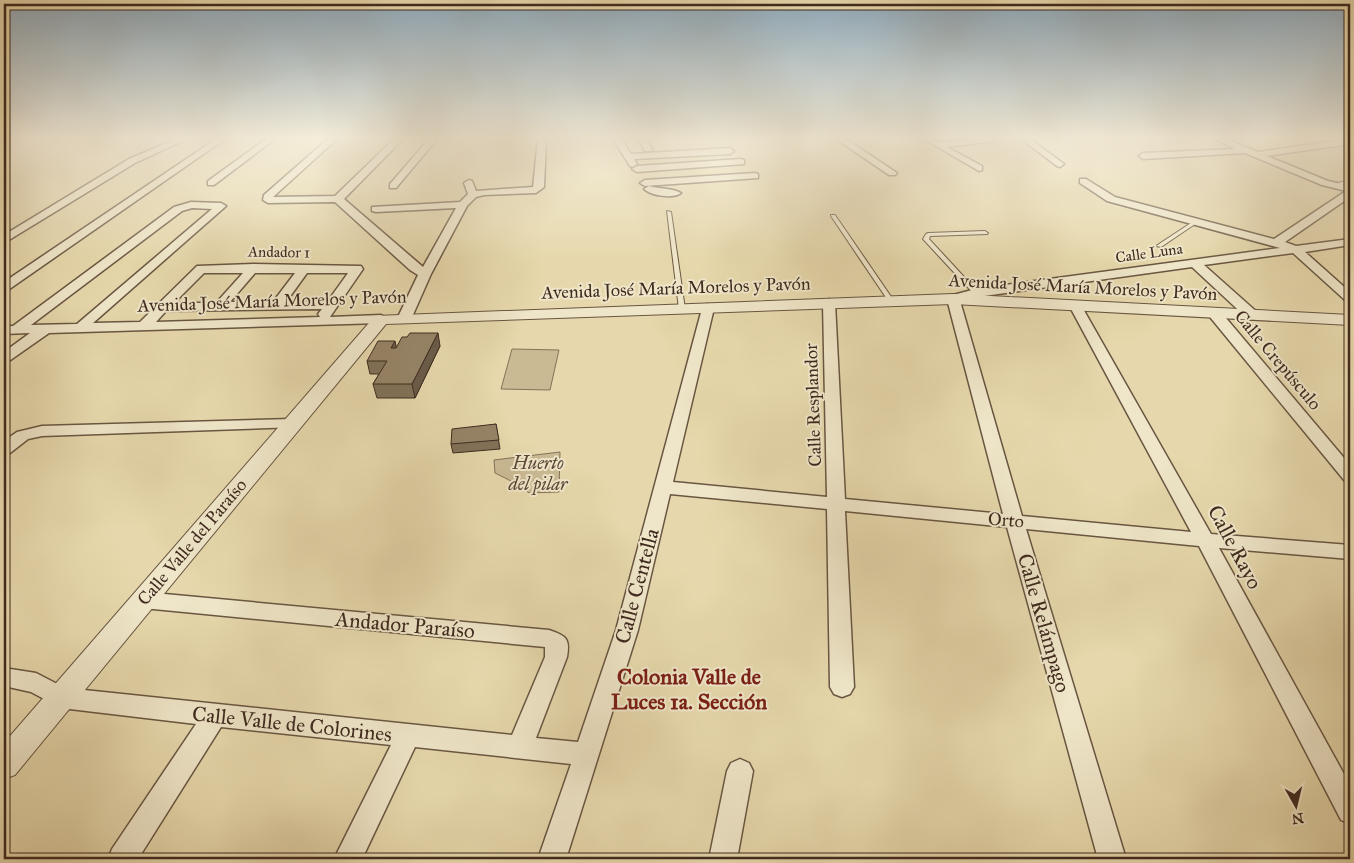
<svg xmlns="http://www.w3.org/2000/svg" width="1354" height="863" font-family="'IM FELL Great Primer',serif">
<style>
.green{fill:#caba94;stroke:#84725a}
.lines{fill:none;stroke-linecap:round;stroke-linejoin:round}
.service-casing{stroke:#695642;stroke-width:2}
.minor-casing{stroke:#695642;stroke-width:3}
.tertiary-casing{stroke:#695642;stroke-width:2}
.service{fill:#efe6c9;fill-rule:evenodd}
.minor{fill:#efe6c9;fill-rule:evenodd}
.tertiary{fill:#efe6c9;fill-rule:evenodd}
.wall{fill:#817259;stroke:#3f2a1f}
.shaded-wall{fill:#695c49;stroke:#3f2a1f}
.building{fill:#968468;stroke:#3f2a1f}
.labels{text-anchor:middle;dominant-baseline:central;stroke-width:4;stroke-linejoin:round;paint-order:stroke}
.far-street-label{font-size:15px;fill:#3f2a1f;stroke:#efe6c9}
.street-label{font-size:18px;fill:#3f2a1f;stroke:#efe6c9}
.park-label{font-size:18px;font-style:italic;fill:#5b4736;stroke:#efe6c9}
.near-street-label{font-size:21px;fill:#3f2a1f;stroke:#efe6c9}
.near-neighbourhood-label{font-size:22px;font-weight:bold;fill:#7a1f14;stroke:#efe6c9}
</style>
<rect width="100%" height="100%" fill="#e6d8ac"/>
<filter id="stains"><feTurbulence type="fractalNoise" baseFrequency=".004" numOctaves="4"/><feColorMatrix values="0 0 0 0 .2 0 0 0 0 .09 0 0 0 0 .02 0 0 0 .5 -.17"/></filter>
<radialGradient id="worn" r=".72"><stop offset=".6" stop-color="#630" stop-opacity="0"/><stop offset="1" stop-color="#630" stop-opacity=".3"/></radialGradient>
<g class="green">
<path d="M512,349L559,350L550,390L501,389Z"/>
<path d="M560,452L559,492L529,493L519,485L495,473L494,460Z"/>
</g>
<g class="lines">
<g class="service-casing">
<g id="service">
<path d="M1341,182H1350V184H1344L1335,187L1333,186Z"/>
<path d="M667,211L671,212L685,309L682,311L679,309Z"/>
<path d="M831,215H835L894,301L893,302H889L831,216Z"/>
<path d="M1194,221L1198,222L1161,247L1156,246Z"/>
<path d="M985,231L988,233L987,234L930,236L929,239L978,292V294H974L923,239L926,234L928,233Z"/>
</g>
</g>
<g class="minor-casing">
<g id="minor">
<path d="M176,139H187L135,163L4,243V235L129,159Z"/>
<path d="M216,139H225L8,290L4,291V282Z"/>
<path d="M266,139H275L214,185H208V181Z"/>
<path d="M328,139H337L273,197L335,196L394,139H403L344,199L423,267L456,208L376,212L372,211V207L460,202L468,194L464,183L469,180L472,181L476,191L533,187L538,139H546L544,187L536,193L484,195L476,197L467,206L431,274L412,317L405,321L398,317L418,275L410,270L335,202L268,203L263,200L264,195Z"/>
<path d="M429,139H437L396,188H390V184Z"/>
<path d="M613,139H621L631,154L730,148L734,151L730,154L634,159L637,164L633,167L630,166Z"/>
<path d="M638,139H646L652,149L651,151H645Z"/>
<path d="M836,139H846L897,173L895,175H889Z"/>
<path d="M924,139C931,139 937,142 943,142C961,141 980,139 998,139L994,141L947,147L982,166V170L979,171Z"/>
<path d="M1021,139H1030L1064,164L1060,167L1057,166Z"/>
<path d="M1215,139H1226L1258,152L1350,139V144L1267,156L1328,181L1350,186V197L1285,242L1296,246L1350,239V245L1305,252L1350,292V302L1346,301L1293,253L1204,265L1258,313L1260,316L1258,319H1248L1192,267L977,297L960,301L1022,516L1191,532L1070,307L1076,303L1082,307L1211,534L1350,545V559L1219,548L1350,785V824L1341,820L1199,546L1026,529L1126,859H1098L1007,527L845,511L854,687L850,694L842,697L834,694L830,687L827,509L670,494L638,630L566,859H538L571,764L415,747L362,859H334L391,745L221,727L138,859H108L112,849L196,724L61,708L31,692L4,686V668L36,673L65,688L512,735L545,657V647L143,608L136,606L133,600L136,594L143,592L549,630C567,636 570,639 567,657L536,738L578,742L616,630L703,305L708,304L714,308L673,482L827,497L823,303L829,299L835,303L845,499L1003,514L947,299L949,296L976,289L1280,248L1107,201L1080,183V179H1086L1115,197L1274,239L1346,191L1322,185L1245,153L1143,159L1139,156L1143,153L1235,149Z"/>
<path d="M741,159L744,160V164L637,172L632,169L637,166Z"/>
<path d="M755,173L758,174V178L645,186L640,183L645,180Z"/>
<path d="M649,186C659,189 673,188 681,193C673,199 652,196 644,189Z"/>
<path d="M191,202L221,203L226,206L93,323L140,322L197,266L253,264L361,266L363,269L330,317L381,315L388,319L381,323L49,333L9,361L4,362V352L30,333L4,334V326H13L174,207ZM192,208L212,209L77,324L31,325L182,211ZM204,273H243L216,303H174ZM255,273H295L273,302H230ZM307,273H348L328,301L286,302ZM322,309L318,314L320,317L156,322L166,311Z"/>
<path d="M1215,310L1220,311L1350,465V481L1344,480L1210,317L1208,314L1210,311Z"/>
<path d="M292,419L298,421L300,424L298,427L42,436L28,439L10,453L4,454V441L17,432L42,426Z"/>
<path d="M740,759L749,763L753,771L737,859H709L727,771L731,763Z"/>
</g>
</g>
<g class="tertiary-casing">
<path id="tertiary" d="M953,294L1350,315V325L953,304L386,324L15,775L4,779V743L375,316Z"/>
</g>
<use href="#service" class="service"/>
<use href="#minor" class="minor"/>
<use href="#tertiary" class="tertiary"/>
</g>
<g class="wall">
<path d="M440,346L415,398H377L373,384L379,374H370L367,361L397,347Z"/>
<path d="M496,424L500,449L453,453L451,444Z"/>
</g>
<g class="shaded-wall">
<path d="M438,333L440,346L415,398L412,384Z"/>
<path d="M395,341L398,354L391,348Z"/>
</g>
<g class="building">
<path d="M410,333H438L412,384H373L387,361H367L378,341H395L391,348H396L402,337H407Z"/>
<path d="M496,424L499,440L451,444L452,429Z"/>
</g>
<linearGradient id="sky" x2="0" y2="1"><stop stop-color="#90abbd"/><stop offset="0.53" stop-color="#f4edda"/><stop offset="1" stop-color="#f4edda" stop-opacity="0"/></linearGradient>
<rect width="1354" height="260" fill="url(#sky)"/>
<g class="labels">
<g class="far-street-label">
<text transform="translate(279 252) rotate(1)">Andador 1</text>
<text transform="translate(1149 253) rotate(-8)">Calle Luna</text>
</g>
<g class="street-label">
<text transform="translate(1083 287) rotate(3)">Avenida José María Morelos y Pavón</text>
<text transform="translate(676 288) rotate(-2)">Avenida José María Morelos y Pavón</text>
<text transform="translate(272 301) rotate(-2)">Avenida José María Morelos y Pavón</text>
<text transform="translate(1278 360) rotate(50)">Calle Crepúsculo</text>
<text transform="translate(813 405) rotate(-92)">Calle Resplandor</text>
<text transform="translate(1006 520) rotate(5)">Orto</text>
<text transform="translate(192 542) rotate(-50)">Calle Valle del Paraíso</text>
</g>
<g class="park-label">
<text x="538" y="463">Huerto<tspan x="538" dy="21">del pilar</tspan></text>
</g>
<g class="near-street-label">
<text transform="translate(1235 547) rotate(62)">Calle Rayo</text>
<text transform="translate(637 586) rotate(-75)">Calle Centella</text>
<text transform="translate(1044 623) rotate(74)">Calle Relámpago</text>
<text transform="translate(405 625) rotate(5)">Andador Paraíso</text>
<text transform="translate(292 724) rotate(6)">Calle Valle de Colorines</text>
</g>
<g class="near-neighbourhood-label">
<text x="689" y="676">Colonia Valle de<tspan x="689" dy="25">Luces 1a. Sección</tspan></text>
</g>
</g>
<rect width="1354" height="863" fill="none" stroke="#e6d8ac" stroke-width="20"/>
<rect x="5" y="5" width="1344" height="853" fill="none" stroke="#3f2a1f" stroke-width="2.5"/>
<rect x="10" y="10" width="1334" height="843" fill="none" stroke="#3f2a1f"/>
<g transform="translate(1296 806) rotate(172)" stroke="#efe6c9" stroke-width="4" paint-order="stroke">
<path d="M0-4L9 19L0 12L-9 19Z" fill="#3f2a1f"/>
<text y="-8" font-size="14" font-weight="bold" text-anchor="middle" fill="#3f2a1f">N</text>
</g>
<rect width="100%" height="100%" filter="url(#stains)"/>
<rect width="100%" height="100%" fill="url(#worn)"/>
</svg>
